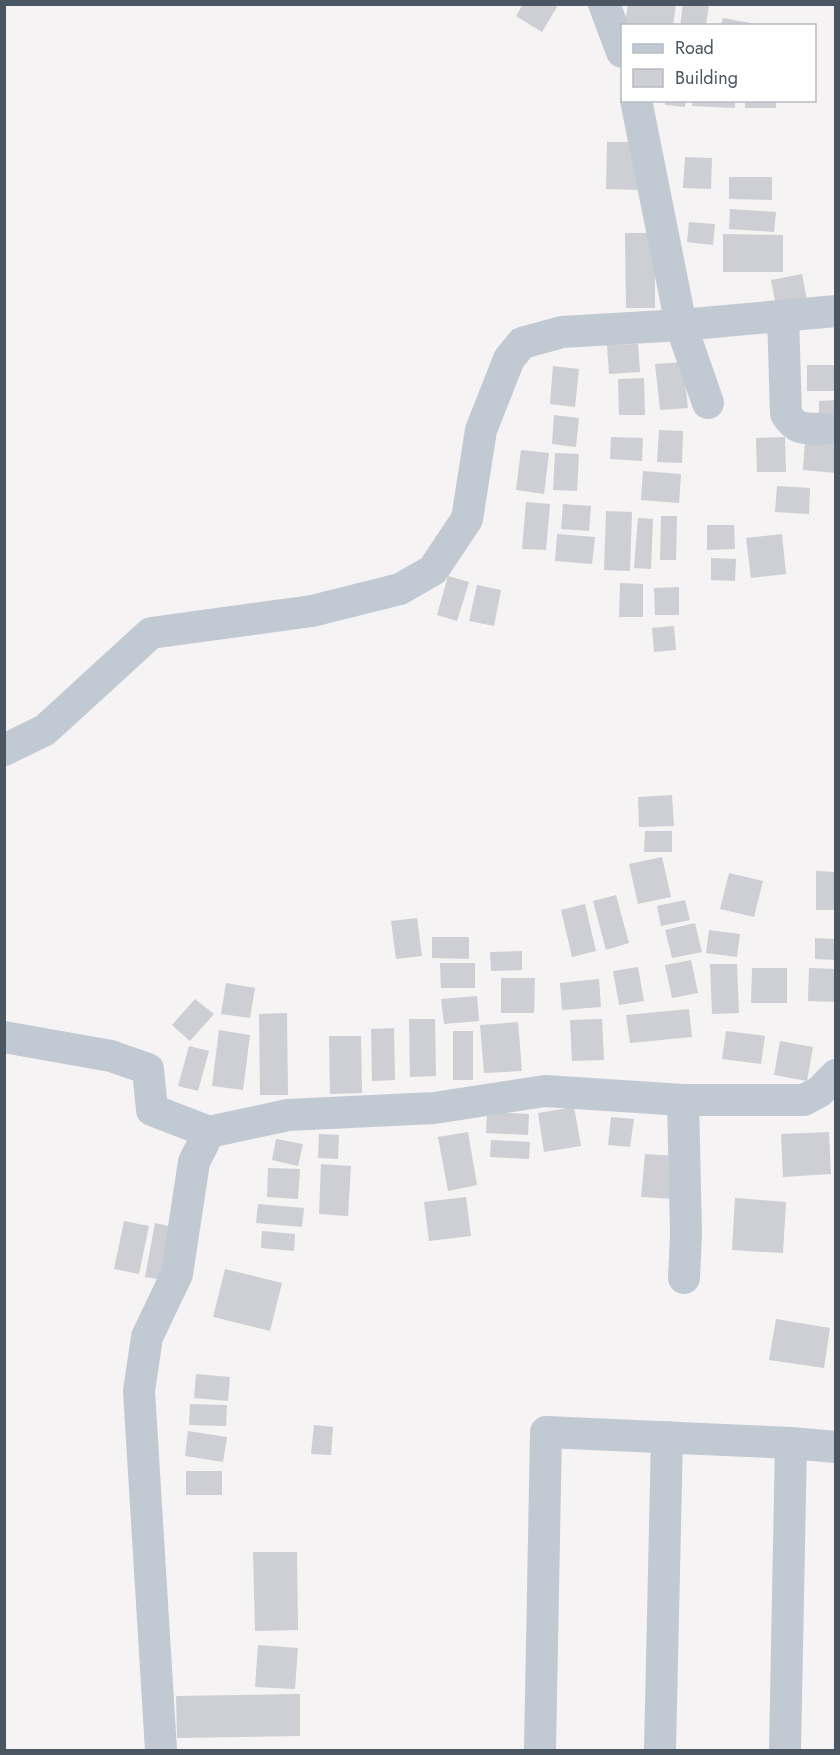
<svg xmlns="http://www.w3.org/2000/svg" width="840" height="1755" font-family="Jost,sans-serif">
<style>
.building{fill:#cdcfd5}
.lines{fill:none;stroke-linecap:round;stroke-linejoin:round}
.street{stroke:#c1cad2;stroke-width:32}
</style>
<rect width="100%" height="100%" fill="#f5f3f3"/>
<g class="building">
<path d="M523,4H553L557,7L542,32L516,16Z"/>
<path d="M628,4H676L673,26L625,24Z"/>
<path d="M683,4H709L706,26H680Z"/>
<path d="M723,18L756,24V26H721Z"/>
<path d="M665,100H686L685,107L665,105Z"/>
<path d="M693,100H735V108L692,106Z"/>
<rect x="745" y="100" width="31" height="8"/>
<path d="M607,142H640L639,190L606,189Z"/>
<path d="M685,157L712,158L711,189L683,188Z"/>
<path d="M729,177H772V200L729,199Z"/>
<path d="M730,209L776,212L774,232L729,229Z"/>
<path d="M689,222L715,224L713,245L687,242Z"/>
<path d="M625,233H655V308H626Z"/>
<path d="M723,234L783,235V272H723Z"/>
<path d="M802,274L807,300L776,306L771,280Z"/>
<path d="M638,344L640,372L609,374L607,345Z"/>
<path d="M683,362L688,408L660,410L655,364Z"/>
<rect x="807" y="365" width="29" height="26"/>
<path d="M553,366L579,369L575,407L550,404Z"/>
<path d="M644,378L645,415H619L618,379Z"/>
<path d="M836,400V421H819V401Z"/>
<path d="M554,415L579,418L576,447L552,444Z"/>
<path d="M659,430L683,431L682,463L657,462Z"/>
<path d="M611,437L643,438L642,461L610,459Z"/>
<path d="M785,437L786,472H757L756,438Z"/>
<path d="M805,440L836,443V473L803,470Z"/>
<path d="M521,450L549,453L544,494L516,490Z"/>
<path d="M555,453L579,454L577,491L553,490Z"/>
<path d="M643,471L681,474L679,503L641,500Z"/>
<path d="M777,486L810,488L809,514L775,512Z"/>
<path d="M526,502L550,504L546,550L522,549Z"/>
<path d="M563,504L591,506L589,531L561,529Z"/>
<path d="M606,511L632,512L630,571L604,570Z"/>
<path d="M661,516H677L676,560H660Z"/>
<path d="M638,518L653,519L651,569L634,568Z"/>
<path d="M707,525H734L735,549L707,550Z"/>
<path d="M557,534L595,537L592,564L555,561Z"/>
<path d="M782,534L786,574L751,578L746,538Z"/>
<path d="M711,558L736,559L735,581L711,580Z"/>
<path d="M448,576L469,582L457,621L437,615Z"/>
<path d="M620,583L643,584V617H619Z"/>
<path d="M477,585L501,590L494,626L469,621Z"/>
<path d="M679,587V615H655L654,588Z"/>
<path d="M674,626L676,650L654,652L652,628Z"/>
<path d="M672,795L674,826L639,827L638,797Z"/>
<path d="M645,831H672V852H644Z"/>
<path d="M662,857L671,897L638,904L629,864Z"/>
<path d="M816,871L836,872V910H816Z"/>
<path d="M729,873L763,881L754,917L720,909Z"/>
<path d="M616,895L629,943L606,950L593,901Z"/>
<path d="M685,900L690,920L661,926L657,906Z"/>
<path d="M585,904L596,951L572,957L561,910Z"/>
<path d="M417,918L422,956L396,959L391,921Z"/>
<path d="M695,923L702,952L672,958L665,930Z"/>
<path d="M709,930L740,934L737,957L706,953Z"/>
<path d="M432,937H469V959L432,958Z"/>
<path d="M815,938L836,939V960L815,959Z"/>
<path d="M522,951V970L491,971L490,952Z"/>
<path d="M691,960L698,993L672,998L665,965Z"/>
<path d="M440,963H475V988H441Z"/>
<path d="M710,964H737L739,1013L712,1014Z"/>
<path d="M638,967L644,1001L619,1005L613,971Z"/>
<path d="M752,968H787V1003H751Z"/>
<path d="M809,968L836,969V1002L808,1001Z"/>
<path d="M501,978H535L534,1013H501Z"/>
<path d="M599,979L601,1007L562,1010L560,983Z"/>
<path d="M226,983L255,988L250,1018L221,1014Z"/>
<path d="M477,996L479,1021L444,1024L441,999Z"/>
<path d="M195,999L214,1014L190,1041L172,1025Z"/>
<path d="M689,1009L692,1037L630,1043L626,1015Z"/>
<path d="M287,1013L288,1095H260L259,1014Z"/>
<path d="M409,1019H435L436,1076L410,1077Z"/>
<path d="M602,1019L604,1060L572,1061L570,1020Z"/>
<path d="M518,1022L522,1071L484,1073L480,1025Z"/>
<path d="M394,1028L395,1080L372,1081L371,1029Z"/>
<path d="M219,1030L250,1035L243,1090L212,1086Z"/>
<rect x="453" y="1031" width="20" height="49"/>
<path d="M726,1031L765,1036L761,1064L722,1059Z"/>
<path d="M329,1036H361L362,1093L330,1094Z"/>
<path d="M780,1041L813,1047L807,1081L774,1075Z"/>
<path d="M189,1046L209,1051L198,1091L178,1086Z"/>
<path d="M574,1107L581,1146L544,1152L538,1113Z"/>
<path d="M487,1112L529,1114L528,1135L486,1133Z"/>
<path d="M611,1117L634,1119L630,1147L608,1145Z"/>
<path d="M468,1132L477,1185L448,1191L438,1137Z"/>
<path d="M829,1132L831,1174L783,1177L781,1134Z"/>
<path d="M319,1134L339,1135L338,1159L318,1158Z"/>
<path d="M276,1139L303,1144L298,1166L272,1160Z"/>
<path d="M491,1140L530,1142L529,1159L490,1157Z"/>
<path d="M645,1154L676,1156L673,1199L641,1197Z"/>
<path d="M321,1164L351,1166L348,1216L319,1214Z"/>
<path d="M268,1168L300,1169L298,1199L267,1197Z"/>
<path d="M466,1197L471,1236L429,1241L424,1202Z"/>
<path d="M735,1198L786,1202L783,1253L732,1250Z"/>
<path d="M258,1204L304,1208L302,1227L256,1223Z"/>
<path d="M124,1221L149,1226L139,1274L114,1269Z"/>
<path d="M155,1223L178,1228L168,1281L145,1277Z"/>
<path d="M262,1231L295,1234L294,1251L261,1248Z"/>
<path d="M225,1269L282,1283L270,1331L213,1317Z"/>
<path d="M776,1319L830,1328L824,1368L769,1360Z"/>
<path d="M196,1374L230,1377L228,1401L194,1398Z"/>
<path d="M190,1404L227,1405L226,1426L189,1425Z"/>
<path d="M314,1425L333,1427L331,1455L311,1454Z"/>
<path d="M188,1431L227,1437L223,1462L185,1456Z"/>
<rect x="186" y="1471" width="36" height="24"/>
<path d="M253,1552H297L298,1630L255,1631Z"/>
<path d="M258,1645L298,1648L295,1689L255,1687Z"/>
<path d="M300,1694V1736L177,1738L176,1696Z"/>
</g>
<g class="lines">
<g class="street">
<path d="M604,4L622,52"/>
<path d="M636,100L681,325L708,403"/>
<path d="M783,316L786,414C797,432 807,428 825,429"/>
<path d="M4,750L45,730L151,633L312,611L400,589L433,570L467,519L481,430L509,359L522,343L562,332L681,325L836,311"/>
<path d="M4,1037L111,1056L148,1069L152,1110L209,1132L288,1115L434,1108L545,1091L683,1100H804L819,1092L836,1075"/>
<path d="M683,1100L686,1234L684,1278"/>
<path d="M161,1750L139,1391L147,1337L177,1274L194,1162L209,1132"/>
<path d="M540,1750L546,1432L791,1443L836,1447"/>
<path d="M660,1750L667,1437"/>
<path d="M785,1750L791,1443"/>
</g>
</g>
<rect width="840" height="1755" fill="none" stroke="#4a5661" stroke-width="12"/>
<rect x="621" y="24" width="195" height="78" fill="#ffffff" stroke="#b7bbc0" stroke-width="1.5"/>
<rect x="633" y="44" width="30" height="9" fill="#c1cad2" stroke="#b7bbc0" stroke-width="1.5"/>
<text x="675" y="54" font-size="18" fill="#4a5661">Road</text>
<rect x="633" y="69" width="30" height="18" fill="#cdcfd5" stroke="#b7bbc0" stroke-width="1.5"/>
<text x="675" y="84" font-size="18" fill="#4a5661">Building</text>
</svg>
